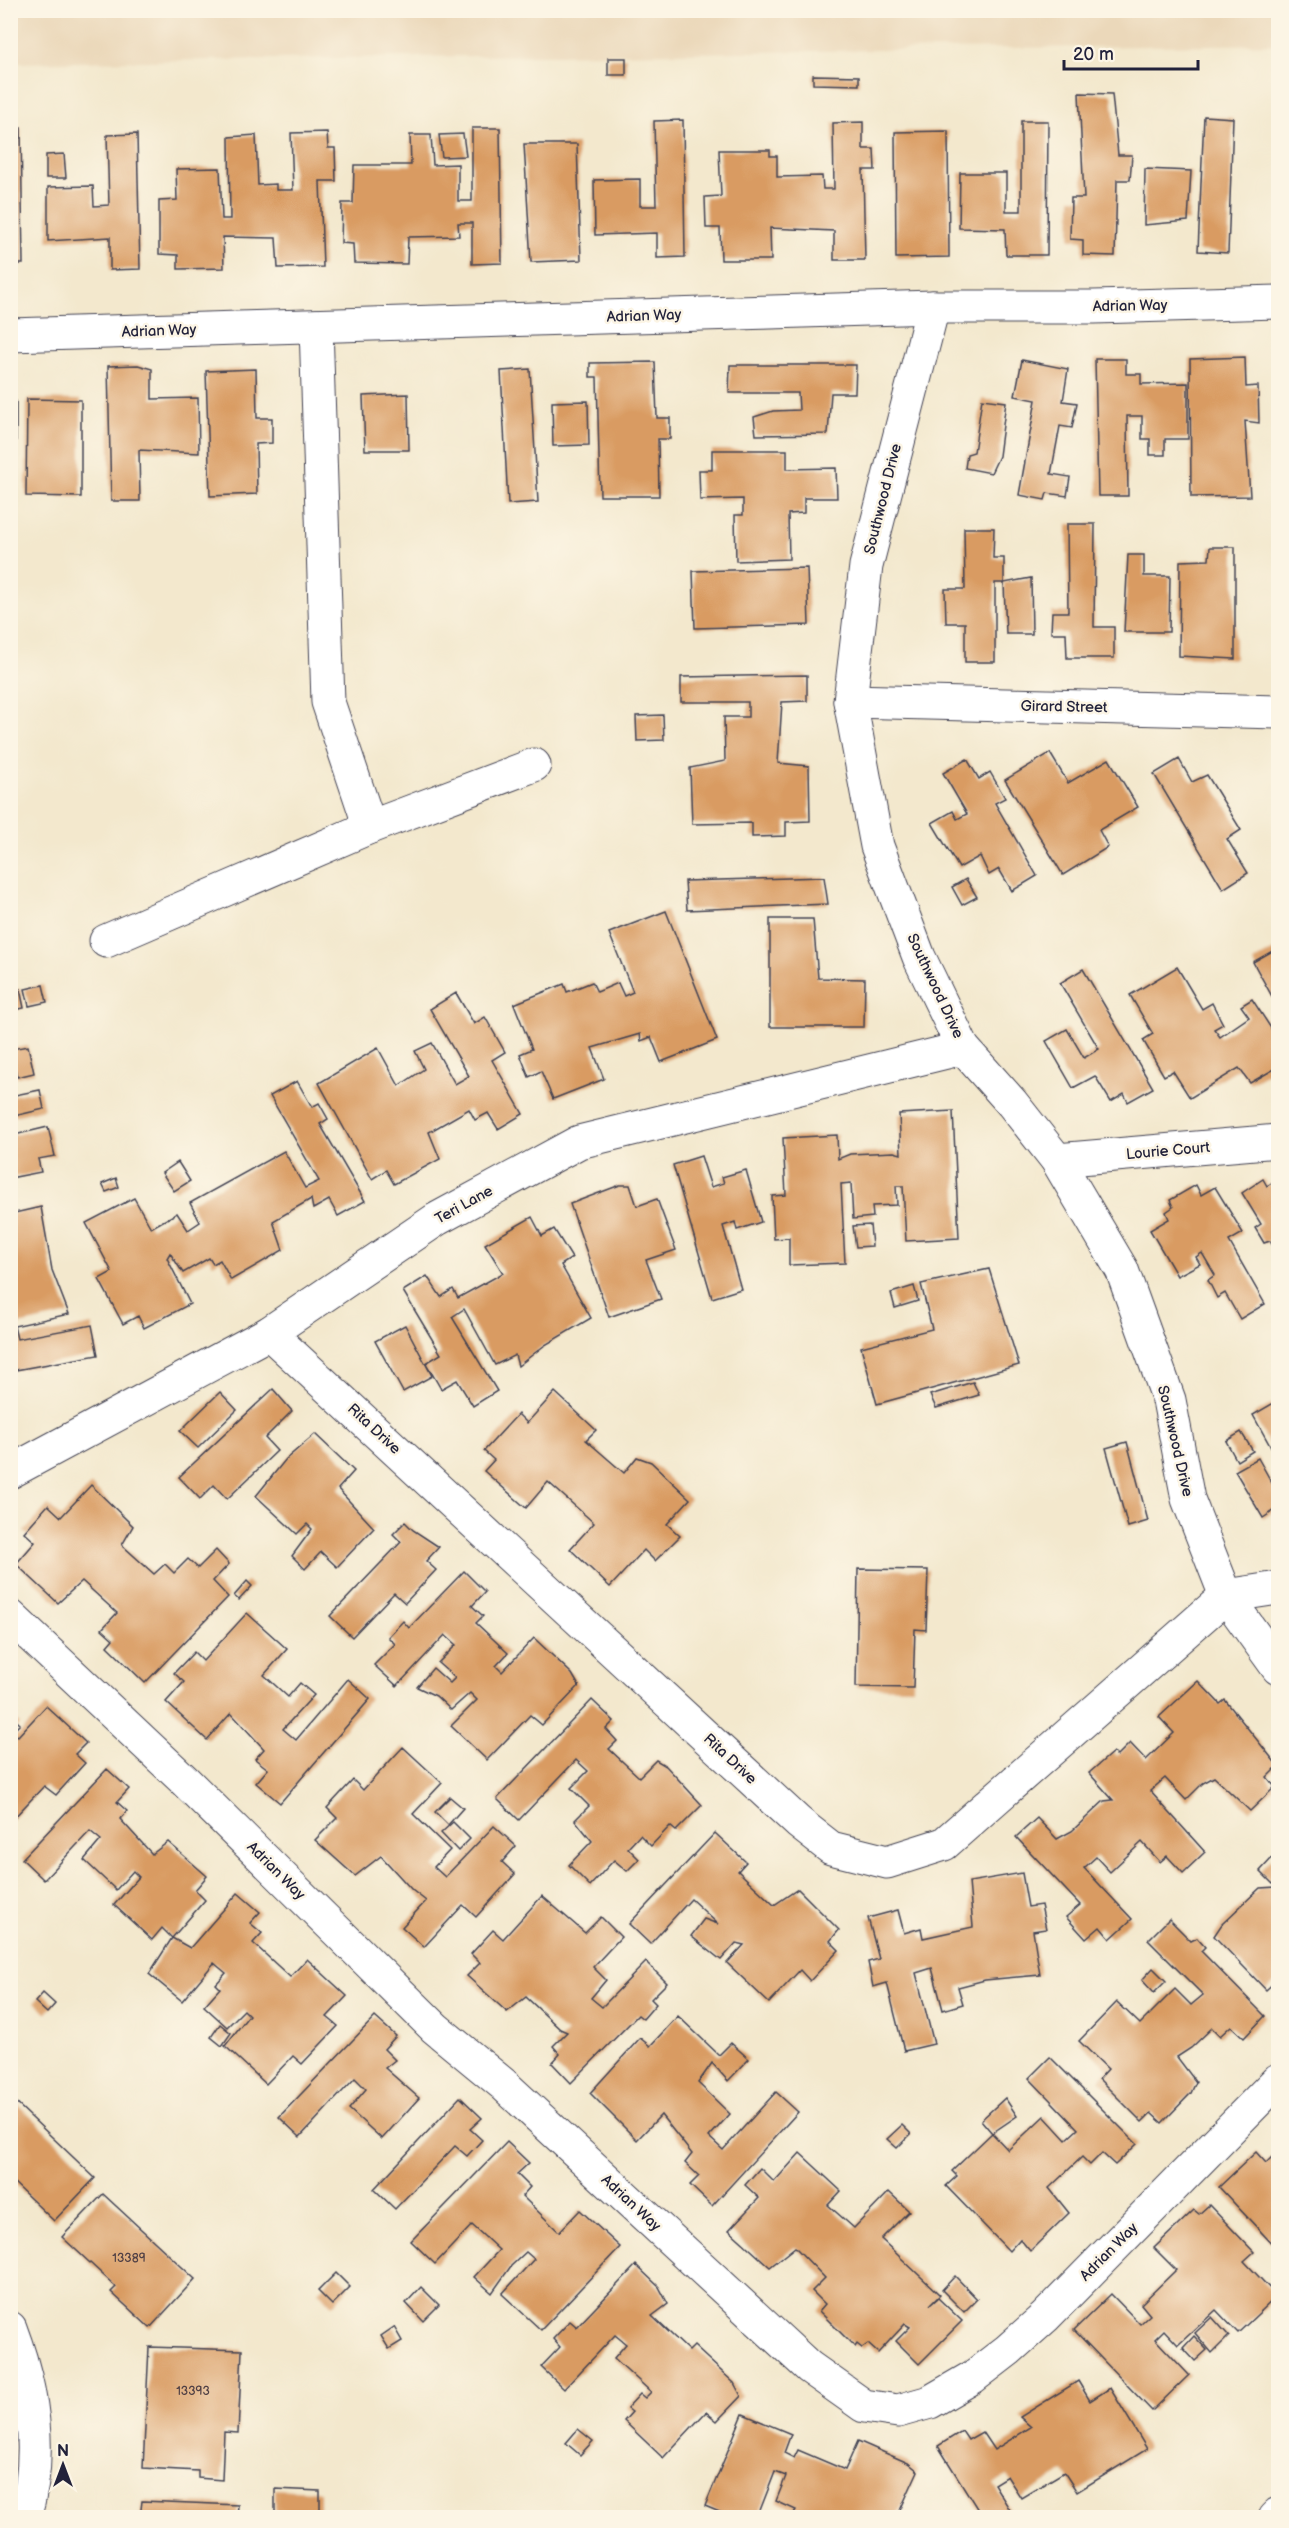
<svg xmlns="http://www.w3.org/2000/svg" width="1289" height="2528" font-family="'Balsamiq Sans',sans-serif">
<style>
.built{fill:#ebd8ba}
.building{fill:#d99b62}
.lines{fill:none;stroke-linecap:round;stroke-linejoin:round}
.minor-casing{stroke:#414051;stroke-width:35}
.tertiary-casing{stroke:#414051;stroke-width:35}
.minor{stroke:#fff;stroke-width:33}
.tertiary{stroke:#fff;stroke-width:33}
.labels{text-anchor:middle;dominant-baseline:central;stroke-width:5;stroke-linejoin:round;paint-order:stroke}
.number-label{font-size:12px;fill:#504045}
.street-label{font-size:15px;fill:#22223b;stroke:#fcf5e5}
</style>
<rect width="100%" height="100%" fill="#fcf5e5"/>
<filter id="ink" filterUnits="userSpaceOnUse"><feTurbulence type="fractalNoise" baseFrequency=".0167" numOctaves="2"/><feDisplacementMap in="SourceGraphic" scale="12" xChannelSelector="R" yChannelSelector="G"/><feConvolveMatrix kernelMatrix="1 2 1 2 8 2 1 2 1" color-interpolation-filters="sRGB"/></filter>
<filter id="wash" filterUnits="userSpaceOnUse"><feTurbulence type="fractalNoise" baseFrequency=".008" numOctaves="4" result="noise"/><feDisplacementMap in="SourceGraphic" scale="24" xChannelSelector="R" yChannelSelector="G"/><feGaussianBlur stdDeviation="1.35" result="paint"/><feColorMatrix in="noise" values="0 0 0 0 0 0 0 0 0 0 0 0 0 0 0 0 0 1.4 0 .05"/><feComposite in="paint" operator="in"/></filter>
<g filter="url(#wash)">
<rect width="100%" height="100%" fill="#f3e8cd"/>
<path class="built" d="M1278,10V44L10,63L11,10Z"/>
<g id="blocks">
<g class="building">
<rect x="608" y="58" width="18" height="17"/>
<path d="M813,75L859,76V85L813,84Z"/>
<path d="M1079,93L1112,94L1118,155H1132L1130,180H1117L1115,256L1083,255V240L1070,239L1071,198H1084Z"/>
<path d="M1204,116L1233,118L1228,253L1198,251Z"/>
<path d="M683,120L685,257L657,258V233L595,235L594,180L640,179V206H656L654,121Z"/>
<path d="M1021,121H1048L1047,255H1006L1005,229L959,228L960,173H1006V211H1021Z"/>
<path d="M863,122V149H874L875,170H863L865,260H834V231L770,228L771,260H721L720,228H706L705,197L721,196L719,150H770V156H777V177L822,176L823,189H834L833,123Z"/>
<path d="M10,128H21L23,264H10Z"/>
<path d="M472,128H500L502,263L472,264V223H458L459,236L408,237L407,264L354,263L353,244L341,243L342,203H353L354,165H411L410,135H431L433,165L458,164V201H472Z"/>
<path d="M948,131L949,257L896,258L895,132Z"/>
<path d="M327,132L328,148H335L336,181H320L323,267L278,268L276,238L223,237L224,268L178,269V255L159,254V201L177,200L176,169L220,168L222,219H230L229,137L256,135L258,185L276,184V190H293L291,133Z"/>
<path d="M137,134L140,269L110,270V237L48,241V187L93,186L94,206L109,205L107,135Z"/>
<path d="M463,134L466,156L442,157L439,135Z"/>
<path d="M524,144H577L581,260L531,262Z"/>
<path d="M64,154L66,178H46V155Z"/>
<path d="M1145,169L1191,171L1188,221L1144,225Z"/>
<path d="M1245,357L1246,387L1258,386L1259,423L1245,421L1250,496L1191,497L1190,359Z"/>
<path d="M1095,359H1126V374H1141V384L1188,383V439H1165V455H1150V439H1142V416H1127L1128,496H1098Z"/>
<path d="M1022,360L1068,369L1063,401L1077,403L1072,428L1060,426L1051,474L1070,477L1067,496L1047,493L1045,500L1019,495L1036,400L1015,396Z"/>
<path d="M655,362L657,418H670V439H658L659,496H600L597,377H590V363Z"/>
<path d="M138,365L152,369V399L198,398L199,453L139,450L140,501H111L108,366Z"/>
<path d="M730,365H856L855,393H831L828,434L756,435L754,417L773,411L799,410L798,393H729Z"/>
<path d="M256,369L257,418H272V443L256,444L257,494L210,496L206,371Z"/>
<path d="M530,369L538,502L508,504L501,371Z"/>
<path d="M408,394L409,450H365L363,396Z"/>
<path d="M27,399L81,400V497L26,496Z"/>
<path d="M982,399L1006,402L999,456L991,473L965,468L967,454L974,452Z"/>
<rect x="10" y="401" width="6" height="55"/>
<path d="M588,401L589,445L553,446L552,402Z"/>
<path d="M712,450H787V469L836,468L837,498H804V513L788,514L789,559L736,561L735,515H743V499L700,500L699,470H712Z"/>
<path d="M1067,524H1095L1094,627H1114V658H1067L1066,633H1051L1052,612H1068Z"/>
<path d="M964,528H994L993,558H1004V583H995V662H965V623H946L945,589H965Z"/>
<path d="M1210,547H1235V659L1179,656L1180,561L1209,560Z"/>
<path d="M1128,555H1144V576H1170L1169,632H1124Z"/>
<path d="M807,568L809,625L695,628L693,571Z"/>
<path d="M1031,578L1032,634H1006L1004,583Z"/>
<path d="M807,675V701L782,702L778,763L809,766L810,821L786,822V836L752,837V823L692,824L690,768L725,761L724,717H748V702H681V677Z"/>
<path d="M663,715L664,740L637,741L636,716Z"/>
<path d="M1050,753L1068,783L1109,759L1138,807L1099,830L1108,847L1063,875L1005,780Z"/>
<path d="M967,759L979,779L990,772L1005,798L995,803L1037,876L1012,891L999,869L989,875L980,856L959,868L932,823L953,811L957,819L967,814L943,773Z"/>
<path d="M1179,759L1192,782L1207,775L1241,830L1227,839L1248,873L1223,889L1154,774Z"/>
<path d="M824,877L828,904L687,910L685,881Z"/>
<path d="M966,879L977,897L962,905L952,887Z"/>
<path d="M666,911L717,1040L661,1062L651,1037L641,1041L640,1034L592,1048L604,1079L553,1099L541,1071L529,1077L520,1054L532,1049L514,1004L564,984L567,992L592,982L597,992L618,983L624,996L633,992L609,933Z"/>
<path d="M770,919H813L818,978L865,979L864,1027H770Z"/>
<path d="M1276,949L1278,952V1007L1253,962Z"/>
<path d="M1177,967L1202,1009L1212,1003L1223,1024L1214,1029L1220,1037L1249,1017L1241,1006L1252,999L1276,1036L1278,1035V1067L1250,1083L1239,1068L1190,1098L1173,1071L1164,1076L1143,1040L1153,1034L1130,995Z"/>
<path d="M1083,969L1153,1088L1128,1102L1124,1094L1111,1102L1095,1076L1073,1088L1046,1041L1067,1029L1084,1058L1099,1049L1060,983Z"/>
<path d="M43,985L47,1002L29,1006L25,989Z"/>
<path d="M20,989L24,1008L10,1011V991Z"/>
<path d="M456,993L474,1024L485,1017L505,1052L492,1060L523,1114L498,1129L488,1113L475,1120L469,1109L429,1132L440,1159L394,1184L386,1170L372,1179L319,1083L378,1048L399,1086L424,1069L415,1051L432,1043L455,1084L469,1076L430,1009Z"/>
<path d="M28,1046L34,1073L17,1077L11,1049Z"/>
<path d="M297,1081L312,1107L319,1103L328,1119L320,1124L365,1201L338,1216L329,1200L313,1209L311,1199L273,1221L283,1250L231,1280L220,1260L213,1264L209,1258L183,1273L170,1253L167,1258L190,1304L144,1328L138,1316L123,1324L99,1279L112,1272L86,1223L134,1198L151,1228L177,1213L188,1230L200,1222L190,1203L284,1151L305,1188L319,1181L270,1096Z"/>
<path d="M40,1090L44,1109L10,1117V1096Z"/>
<path d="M953,1111L959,1238L906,1241L903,1186H896L897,1205L872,1206L873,1217L853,1219L851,1183L841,1184L845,1263L789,1265V1238L774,1239L772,1196L786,1195L783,1138L837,1135L838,1159L850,1154L894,1152L901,1154L899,1114Z"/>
<path d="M48,1127L55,1156L38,1159L41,1172L10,1178V1136Z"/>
<path d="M701,1156L711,1187L724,1183L722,1177L746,1170L761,1222L737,1230L735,1222L723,1226L741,1289L712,1298L673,1165Z"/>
<path d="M178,1162L190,1181L174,1191L162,1173Z"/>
<path d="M116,1178L119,1187L106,1192L102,1184Z"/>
<path d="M1263,1179L1267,1186L1278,1179V1255L1270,1241L1264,1243L1255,1228L1261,1224L1242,1193Z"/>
<path d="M620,1185H630L637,1206L657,1199L676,1250L646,1260L661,1299L609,1317L570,1204Z"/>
<path d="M1196,1185L1201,1195L1215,1187L1243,1233L1229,1241L1265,1304L1240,1319L1225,1293L1217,1298L1208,1280L1215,1275L1202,1253L1196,1257L1200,1264L1177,1276L1150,1230L1169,1219L1166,1212L1173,1207L1170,1200Z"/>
<path d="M41,1207L52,1270L69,1314L14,1326L17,1339L92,1325L98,1355L10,1371V1214Z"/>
<path d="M532,1217L542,1236L554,1229L572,1258L561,1265L591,1318L545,1345L518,1366L515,1355L495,1365L464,1309L452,1317L497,1391L473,1406L457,1380L441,1389L426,1363L441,1354L403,1291L427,1276L441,1297L453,1289L458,1298L503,1273L485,1244Z"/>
<path d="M870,1225L872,1246L856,1247L853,1226Z"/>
<path d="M989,1269L1019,1365L877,1404L861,1347L932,1329L921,1284Z"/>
<path d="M914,1286L918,1301L895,1308L891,1293Z"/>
<path d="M405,1325L432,1376L403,1392L375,1341Z"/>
<path d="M973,1382L979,1395L936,1408L930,1395Z"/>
<path d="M273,1389L292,1411L265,1438L277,1451L227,1499L214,1485L200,1499L179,1477Z"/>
<path d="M220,1392L237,1410L198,1448L180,1431Z"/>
<path d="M555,1392L596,1430L586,1440L624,1473L637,1457L651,1462L690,1499L667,1524L680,1536L655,1561L644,1550L610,1587L570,1549L594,1523L548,1482L526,1508L484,1471L494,1460L484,1451L518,1414L527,1423Z"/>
<path d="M1277,1401L1278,1404V1460L1253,1415Z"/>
<path d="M1241,1432L1253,1451L1237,1461L1226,1441Z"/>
<path d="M315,1434L354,1471L338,1489L374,1528L337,1567L321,1552L305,1569L292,1556L312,1529L307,1524L297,1534L256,1496L286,1459Z"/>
<path d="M1127,1442L1148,1521L1128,1527L1106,1448Z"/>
<path d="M1258,1458L1278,1494V1508L1263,1518L1235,1471Z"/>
<path d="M91,1485L133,1526L122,1545L154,1574L165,1564L174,1573L188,1559L198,1568L216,1550L229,1564L213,1581L228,1597L145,1683L107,1646L113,1639L102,1629L117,1613L82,1581L58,1603L16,1564L35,1542L24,1532L48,1505L61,1517Z"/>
<path d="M405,1522L413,1530L439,1547L426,1561L436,1570L405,1603L394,1593L352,1637L330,1616L401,1542L393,1534Z"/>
<path d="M858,1569L928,1570L926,1630L915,1629L913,1688L856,1687Z"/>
<path d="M464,1571L485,1592L472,1606L483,1616L476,1623L508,1653L496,1666L502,1672L534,1638L572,1674L579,1686L542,1725L530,1715L487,1760L451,1726L477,1700L470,1693L451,1710L436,1696L417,1687L433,1668L450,1683L455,1678L438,1663L456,1645L445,1635L397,1686L374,1665L395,1644L388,1637L403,1621L409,1628Z"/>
<path d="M247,1581L252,1586L239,1600L234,1596Z"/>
<path d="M247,1613L287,1649L264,1675L288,1697L300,1683L314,1695L283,1729L296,1740L348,1679L370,1699L280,1803L256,1783L268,1769L255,1759L264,1749L231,1713L207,1740L166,1702L184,1682L174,1673L194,1652L203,1661Z"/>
<path d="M1198,1681L1220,1704L1225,1700L1278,1766L1267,1777L1275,1787L1250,1811L1214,1777L1203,1783L1186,1800L1165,1778L1150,1791L1205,1852L1183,1873L1167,1856L1160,1862L1142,1842L1110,1872L1096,1857L1084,1868L1132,1919L1110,1939L1100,1927L1086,1939L1066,1917L1080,1905L1016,1837L1037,1818L1057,1839L1072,1831L1104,1801L1113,1800L1089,1773L1113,1752L1117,1756L1130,1743L1146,1760L1174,1733L1159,1717Z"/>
<path d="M592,1700L614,1721L606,1729L617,1741L609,1749L639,1777L656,1760L666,1766L702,1805L676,1831L670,1826L651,1846L640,1835L628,1848L639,1859L627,1871L614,1860L590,1886L569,1865L592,1841L575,1820L589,1806L571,1788L588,1771L576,1760L519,1820L497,1799Z"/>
<path d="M46,1706L86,1743L75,1754L85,1763L56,1795L44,1786L10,1822V1715L20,1724L12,1732L18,1736Z"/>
<path d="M403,1747L442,1783L413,1814L450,1850L434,1867L445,1877L494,1826L516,1846L502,1862L515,1874L476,1917L463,1905L424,1947L402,1927L426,1901L412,1890L381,1856L355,1876L315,1840L337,1818L327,1808L353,1780L363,1790Z"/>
<path d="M107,1769L129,1789L117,1802L127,1811L120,1819L152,1854L168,1842L207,1876L195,1890L205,1900L172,1938L190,1948L238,1893L260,1912L250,1923L262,1933L253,1943L290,1977L307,1959L347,1996L327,2017L338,2026L302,2064L293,2056L266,2084L225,2046L249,2015L244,2010L227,2027L204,2006L220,1988L216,1984L226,1973L214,1963L182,2001L149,1974L172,1938L162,1928L152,1940L114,1905L139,1877L133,1871L116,1890L84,1860L101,1840L90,1831L44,1880L22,1859Z"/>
<path d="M450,1797L463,1808L448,1825L435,1812Z"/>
<path d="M453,1822L470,1839L458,1851L441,1833Z"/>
<path d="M715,1833L746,1862L738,1871L774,1905L798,1889L839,1930L830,1941L839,1950L810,1981L800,1970L769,2003L727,1963L744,1945L736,1943L721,1960L691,1936L704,1919L718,1924L691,1899L650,1944L629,1924Z"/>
<path d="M1272,1858L1278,1864V1979L1266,1990L1214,1936L1222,1924L1260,1888L1276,1887L1260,1871Z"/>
<path d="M1022,1873L1028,1907L1041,1905L1046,1929L1033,1931L1040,1975L985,1980L958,1987L963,2004L943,2010L932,1968L916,1973L934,2044L904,2051L887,1983L873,1987L868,1962L879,1959L868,1918L898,1910L904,1933L921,1928L923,1938L973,1927L969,1882Z"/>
<path d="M542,1896L585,1933L601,1917L621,1937L593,1967L606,1980L591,1998L602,2007L646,1962L667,1983L651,1999L656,2004L643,2019L638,2015L571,2083L552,2063L560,2054L553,2046L567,2032L560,2029L526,1997L507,2012L467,1976L480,1963L471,1954L493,1930L503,1939Z"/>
<path d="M1169,1919L1191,1941L1197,1938L1205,1947L1201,1951L1265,2016L1244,2038L1231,2026L1220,2036L1212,2028L1191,2048L1177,2057L1196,2082L1191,2093L1162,2123L1151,2113L1142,2122L1099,2079L1108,2069L1079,2041L1117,2002L1140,2024L1175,1989L1191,2005L1203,1995L1148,1940Z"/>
<path d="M1153,1968L1166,1981L1154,1993L1142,1980Z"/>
<path d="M43,1993L55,2004L47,2013L35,2002Z"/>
<path d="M678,2016L719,2055L731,2043L749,2059L728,2081L712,2063L698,2083L730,2114L709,2137L723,2150L776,2092L798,2112L712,2206L690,2185L699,2176L685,2163L692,2154L661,2115L637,2140L590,2093L640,2038L650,2046Z"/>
<path d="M375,2017L396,2036L384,2049L395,2060L385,2068L419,2098L382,2139L349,2109L366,2089L355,2078L300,2137L279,2117Z"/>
<path d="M220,2024L231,2033L222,2046L211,2037Z"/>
<path d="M1050,2057L1137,2144L1115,2165L1102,2153L1090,2165L1082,2157L1049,2188L1069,2213L1030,2251L1020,2239L1009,2251L946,2186L957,2176L952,2171L992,2133L1008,2150L1044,2116L1066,2140L1078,2129L1029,2078Z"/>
<path d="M10,2097L95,2178L54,2221L10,2179Z"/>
<path d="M460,2097L482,2118L470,2129L482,2140L467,2156L455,2146L395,2209L374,2189Z"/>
<path d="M1005,2098L1017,2116L992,2133L981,2120Z"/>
<path d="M902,2125L911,2134L897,2148L887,2139Z"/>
<path d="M507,2142L529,2163L517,2174L530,2187L522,2196L559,2232L580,2210L620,2247L541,2330L502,2294L534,2259L526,2252L511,2266L492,2293L474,2277L499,2250L472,2225L435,2264L411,2241Z"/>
<path d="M1256,2152L1266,2163L1277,2152L1278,2154V2250L1219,2187Z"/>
<path d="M800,2153L841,2191L828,2205L854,2228L889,2192L909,2211L881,2239L940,2295L930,2305L938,2298L962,2321L919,2364L896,2341L910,2327L905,2324L878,2353L868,2344L862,2348L857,2344L855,2347L819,2311L825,2304L812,2291L825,2278L795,2247L770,2267L729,2230L759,2198L745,2185L760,2168L774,2182Z"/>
<path d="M103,2194L195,2279L150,2328L111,2292L116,2287L62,2237Z"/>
<path d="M1209,2205L1254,2252L1244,2261L1277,2296L1238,2333L1216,2310L1178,2345L1164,2330L1155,2339L1189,2375L1152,2411L1074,2330L1111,2294L1140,2324L1150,2315L1141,2304L1176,2270L1154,2248L1194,2210L1199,2214Z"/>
<path d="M636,2265L659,2287L668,2304L652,2316L689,2351L694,2346L734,2383L741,2396L717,2421L706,2412L663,2458L624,2421L632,2412L627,2408L640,2394L645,2398L651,2392L614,2358L626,2344L615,2335L564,2389L541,2367L560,2347L553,2339L570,2321L577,2327Z"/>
<path d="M336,2273L350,2287L332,2305L318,2291Z"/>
<path d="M955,2276L977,2299L964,2312L942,2290Z"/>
<path d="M421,2287L439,2305L423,2321L406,2303Z"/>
<path d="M1212,2317L1229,2336L1212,2353L1195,2333Z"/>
<path d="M394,2327L402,2341L389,2349L381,2336Z"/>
<path d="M1194,2336L1207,2350L1195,2361L1183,2348Z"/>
<path d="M149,2347L242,2350L238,2433L224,2432L222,2480L198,2478V2471L143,2468Z"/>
<path d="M1078,2381L1090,2401L1110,2388L1147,2449L1077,2492L1064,2472L1021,2498L1007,2476L994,2484L1015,2518H983L938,2446L962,2431L968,2440L982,2432L994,2450L1031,2427L1020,2417Z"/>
<path d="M743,2414L791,2434L784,2453L794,2458L798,2450L845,2470L858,2441L908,2463L918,2471L897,2517L886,2512L883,2518H791L796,2510L776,2501L786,2476L775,2472L757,2518H734L705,2506Z"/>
<path d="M578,2429L593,2441L580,2455L566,2443Z"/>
<path d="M275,2489L320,2491V2516L275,2515Z"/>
<path d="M142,2501L238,2505L237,2518H140Z"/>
</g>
</g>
</g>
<g filter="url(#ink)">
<use href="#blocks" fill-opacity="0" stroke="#414051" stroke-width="1.5"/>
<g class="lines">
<g class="minor-casing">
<g id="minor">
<path d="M933,307L866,566L850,701L877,846L919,957L963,1048L1012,1103L1057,1160L1122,1270L1169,1400L1188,1499L1226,1596L1278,1668"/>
<path d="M316,326L328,702L370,827L534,765"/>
<path d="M10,335L933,307H1094L1278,302"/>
<path d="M850,701L1278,712"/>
<path d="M106,941L370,827"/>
<path d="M1057,1160L1278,1141"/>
<path d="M269,1333L799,1823L831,1848L887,1862L944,1844L1226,1596L1278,1588"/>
<path d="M10,1472L269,1333L437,1219L579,1142L963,1048"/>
<path d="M10,1616L183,1779L435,2028L503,2084L809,2367L864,2406L898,2411L930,2402L973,2377L1008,2350L1045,2317L1278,2080"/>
<path d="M10,2328C33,2389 44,2454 24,2518"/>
</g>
</g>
<g class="tertiary-casing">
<path id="tertiary" d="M1274,2518L1278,2514"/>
</g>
<use href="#minor" class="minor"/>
<use href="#tertiary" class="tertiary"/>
</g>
</g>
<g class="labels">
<g class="number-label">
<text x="129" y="2258">13389</text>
<text x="193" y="2391">13393</text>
</g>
<g class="street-label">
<text transform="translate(1130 306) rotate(-1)">Adrian Way</text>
<text transform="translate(644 316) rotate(-2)">Adrian Way</text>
<text transform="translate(159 331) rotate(-2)">Adrian Way</text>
<text transform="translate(883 499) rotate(-76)">Southwood Drive</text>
<text transform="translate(1064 707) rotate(1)">Girard Street</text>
<text transform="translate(935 986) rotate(65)">Southwood Drive</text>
<text transform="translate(1168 1151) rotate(-5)">Lourie Court</text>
<text transform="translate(464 1205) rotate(-29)">Teri Lane</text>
<text transform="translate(374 1429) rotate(43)">Rita Drive</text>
<text transform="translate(1175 1441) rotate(77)">Southwood Drive</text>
<text transform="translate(730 1759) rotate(43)">Rita Drive</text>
<text transform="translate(276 1871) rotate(45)">Adrian Way</text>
<text transform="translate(631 2203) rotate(43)">Adrian Way</text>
<text transform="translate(1109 2252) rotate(-45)">Adrian Way</text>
</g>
</g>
<rect width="1289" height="2528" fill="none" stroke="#fcf5e5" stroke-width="36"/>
<g transform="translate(63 2465)" stroke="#fcf5e5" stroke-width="4.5" paint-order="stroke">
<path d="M0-4.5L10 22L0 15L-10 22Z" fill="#22223b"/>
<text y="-9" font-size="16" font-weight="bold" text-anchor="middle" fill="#22223b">N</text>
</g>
<path d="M1064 60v9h134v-9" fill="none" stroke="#22223b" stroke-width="3"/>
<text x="1073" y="60" font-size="18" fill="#22223b" stroke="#fcf5e5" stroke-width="4.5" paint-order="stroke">20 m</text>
</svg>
